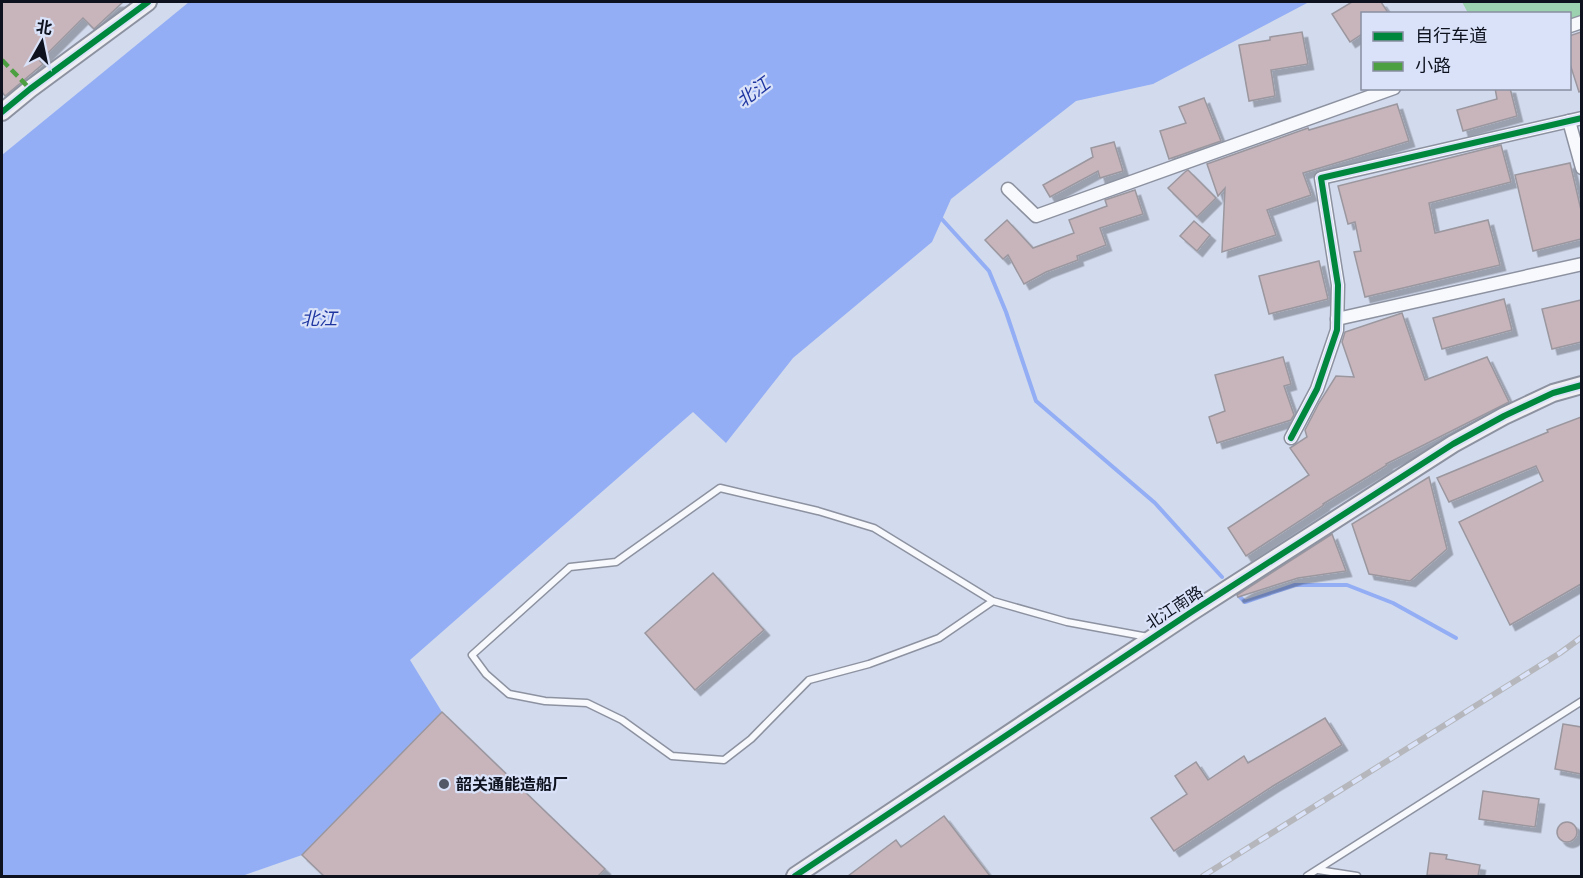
<svg xmlns="http://www.w3.org/2000/svg" width="1583" height="878" font-family="'IBM Plex Serif','Noto Sans SC',serif">
<style>
.green{fill:#9cd2af}
.water{fill:#93aef5}
.lines{fill:none;stroke-linecap:round;stroke-linejoin:round}
.stream{stroke:#93aef5;stroke-width:4}
.building{fill:#c8b5bc;stroke:#9b979f;stroke-width:1.5;filter:url(#shadow)}
.lane-casing{stroke:#8d92a1;stroke-width:9}
.street-casing{stroke:#8d92a1;stroke-width:15}
.secondary-casing{stroke:#8d92a1;stroke-width:20}
.lane{stroke:#f8f9fc;stroke-width:6}
.street{stroke:#f8f9fc;stroke-width:12}
.secondary{stroke:#efeef3;stroke-width:16}
.rail-casing{stroke:#b5b7bc;stroke-width:6}
.rail{stroke:#d9e2f8;stroke-width:4;stroke-dasharray:11;stroke-linecap:butt}
.quiet{stroke:#4da041;stroke-width:4.5;stroke-dasharray:9 4.5;stroke-linecap:butt}
.cycleway-casing{stroke:#d9e2f8;stroke-width:10}
.cycleway{stroke:#00873e;stroke-width:6}
.poi-dot{fill:#535867;stroke:#d9e2f8;stroke-width:2}
.labels{text-anchor:middle;dominant-baseline:central;stroke-width:4.5;stroke-linejoin:round;paint-order:stroke}
.street-label{font-size:16px;fill:#0e121f;stroke:#d9e2f8}
.poi-label{font-size:16px;font-weight:bold;fill:#0e121f;stroke:#d9e2f8;text-anchor:start}
.water-label{font-size:18px;font-style:italic;fill:#1f36a1;stroke:#d9e2f8}
</style>
<defs>
<filter id="shadow"><feDropShadow dx="5.5" dy="5.5" stdDeviation="0" flood-color="#0004"/></filter>
</defs>
<rect width="100%" height="100%" fill="#d2daed"/>
<path class="green" d="M1462,2H1581V16L1570,20V14L1468,13Z"/>
<path class="water" d="M189,2H1309L1153,84L1076,101L951,199L932,242L793,358L726,443L693,412L410,660L442,712L302,855L242,876H2V155Z"/>
<g class="lines">
<g class="stream">
<path d="M939,216L989,271L1006,312L1036,401L1155,503L1222,577"/>
<path d="M1239,596L1245,602L1295,585H1347L1393,603L1456,638"/>
</g>
</g>
<g class="building">
<path d="M2,2H123L94,29L83,18L40,61L43,64L5,96L2,92Z"/>
<path d="M1352,2H1381L1389,14H1362V34L1350,42L1332,14Z"/>
<path d="M1302,32L1308,64L1271,70L1275,96L1249,101L1239,45L1270,40V37Z"/>
<path d="M1581,32V91L1579,92L1569,61V36Z"/>
<path d="M1495,88H1510L1517,116L1463,131L1457,110L1497,99Z"/>
<path d="M1204,98L1221,141L1169,159L1160,131L1186,123L1179,107Z"/>
<path d="M1397,104L1409,141L1303,173L1311,195L1267,210L1276,235L1222,252L1225,188L1218,196L1207,164L1308,128L1309,130Z"/>
<path d="M1114,142L1123,171L1100,178L1098,171L1050,197L1043,185L1093,157L1091,148Z"/>
<path d="M1501,145L1511,182L1429,203L1435,233L1488,220L1500,265L1365,297L1354,252L1361,251L1355,222L1348,224L1338,186Z"/>
<path d="M1570,163L1581,210V239L1533,251L1515,175Z"/>
<path d="M1188,170L1216,198L1197,217L1168,188L1185,172Z"/>
<path d="M1135,190L1143,214L1100,228L1106,245L1077,256L1078,260L1046,272L1024,284L1008,255L1003,259L985,240L1007,220L1033,248L1074,233L1069,220L1107,206L1105,200Z"/>
<path d="M1194,221L1210,235L1197,251L1180,236Z"/>
<path d="M1319,261L1328,299L1269,314L1259,276Z"/>
<path d="M1504,299L1512,330L1442,349L1433,318Z"/>
<path d="M1581,300V342L1552,349L1542,309Z"/>
<path d="M1402,313L1425,380L1487,357L1509,402L1386,464L1387,465L1323,504L1324,505L1246,556L1228,528L1309,475L1290,448L1307,437L1305,430L1319,403L1336,376L1354,377L1342,342L1345,332Z"/>
<path d="M1283,357L1291,384L1284,386L1294,415L1291,420L1217,443L1209,417L1225,411L1215,375Z"/>
<path d="M1581,417V584L1510,625L1459,522L1543,481L1536,466L1449,502L1437,478L1548,432L1547,430Z"/>
<path d="M1429,477L1447,549L1410,581L1369,574L1352,524Z"/>
<path d="M1332,534L1346,571L1298,578L1238,597L1237,595Z"/>
<path d="M713,573L764,630L695,690L645,633Z"/>
<path d="M442,712L605,869L598,876H324L302,855Z"/>
<path d="M1325,718L1342,745L1273,786L1174,851L1151,818L1187,794L1175,776L1196,762L1208,780L1244,756L1248,763Z"/>
<path d="M1563,724L1581,727V774L1555,769Z"/>
<path d="M1483,791L1539,799L1535,827L1479,819Z"/>
<path d="M944,816L990,876H848L896,840L901,847Z"/>
<circle cx="1567" cy="832" r="10"/>
<path d="M1430,853L1447,855L1446,859L1480,865L1478,876L1427,875Z"/>
</g>
<g class="lines">
<g class="lane-casing">
<g id="lane">
<path d="M993,601L939,638L869,664L809,680L751,739L724,760L672,756L622,720L587,703L545,701L509,694L486,674L472,655L570,567L616,562L720,488L818,511L874,528L993,601L1067,622L1148,637"/>
<path d="M1318,870L1357,876"/>
<path d="M1307,876L1582,701"/>
</g>
</g>
<g class="street-casing">
<g id="street">
<path d="M1570,26L1582,22"/>
<path d="M1569,121L1582,168"/>
<path d="M1008,189L1036,216L1394,88"/>
<path d="M1337,319L1582,264"/>
<path d="M1291,438L1317,389L1337,330L1338,285L1321,178L1582,118"/>
</g>
</g>
<g class="secondary-casing">
<g id="secondary">
<path d="M2,112L30,89L148,2"/>
<path d="M795,876L1190,613L1453,444L1504,416L1553,393L1582,385"/>
</g>
</g>
<use href="#lane" class="lane"/>
<use href="#street" class="street"/>
<use href="#secondary" class="secondary"/>
<g class="rail-casing">
<path id="rail" d="M1203,876L1560,653L1582,637"/>
</g>
<use href="#rail" class="rail"/>
<path class="quiet" d="M2,60L30,89"/>
<g class="cycleway-casing">
<g id="cycleway">
<path d="M2,112L30,89L148,2"/>
<path d="M1291,438L1317,389L1337,330L1338,285L1321,178L1582,118"/>
<path d="M795,876L1190,613L1453,444L1504,416L1553,393L1582,385"/>
</g>
</g>
<use href="#cycleway" class="cycleway"/>
</g>
<circle class="poi-dot" cx="444" cy="784" r="6"/>
<g class="labels">
<g class="street-label">
<text transform="translate(1174 607) rotate(-33)">北江南路</text>
</g>
<g class="poi-label">
<text x="456" y="784">韶关通能造船厂</text>
</g>
<g class="water-label">
<text transform="translate(753 92) rotate(-37)">北江</text>
<text x="319" y="318">北江</text>
</g>
</g>
<rect width="1583" height="878" fill="none" stroke="#0e121f" stroke-width="6"/>
<rect x="1361" y="12" width="210" height="78" fill="#d9e2f8" stroke="#888fa1" stroke-width="1.5"/>
<rect x="1373" y="32" width="30" height="9" fill="#00873e" stroke="#888fa1" stroke-width="1.5"/>
<text x="1415" y="42" font-size="18" fill="#0e121f">自行车道</text>
<rect x="1373" y="62" width="30" height="9" fill="#4da041" stroke="#888fa1" stroke-width="1.5"/>
<text x="1415" y="72" font-size="18" fill="#0e121f">小路</text>
<g transform="translate(42 42) rotate(9)" stroke="#d9e2f8" stroke-width="4.5" paint-order="stroke">
<path d="M0-4.5L10 22L0 15L-10 22Z" fill="#0e121f"/>
<text y="-9" font-size="16" font-weight="bold" text-anchor="middle" fill="#0e121f">北</text>
</g>
</svg>
